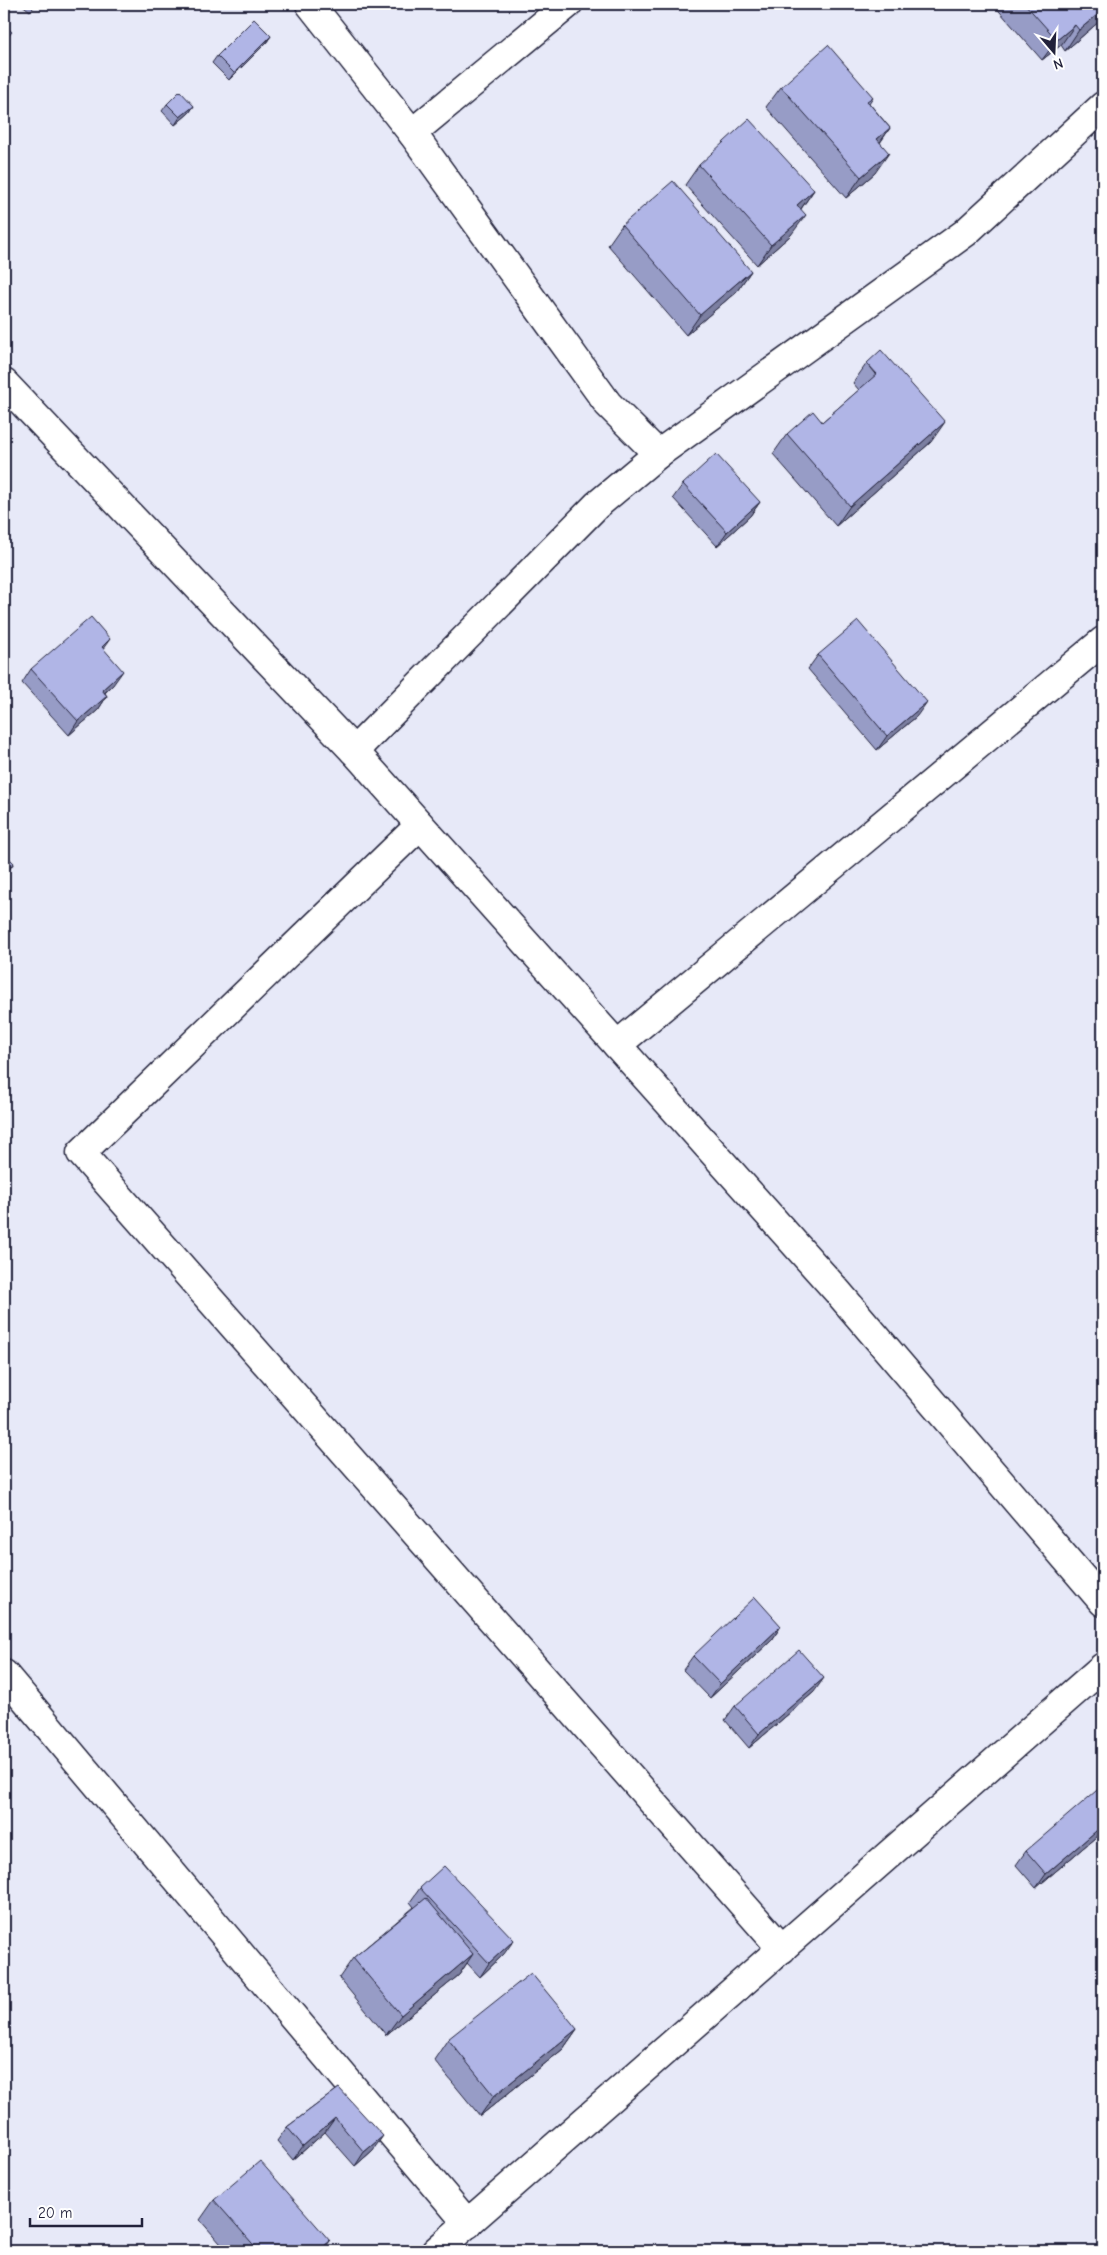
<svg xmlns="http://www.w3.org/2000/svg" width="1107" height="2255" font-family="'Comic Neue',sans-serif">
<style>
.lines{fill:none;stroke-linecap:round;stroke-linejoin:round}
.minor-casing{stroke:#22223b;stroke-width:31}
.minor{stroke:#fff;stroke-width:28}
.wall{fill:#979cc6;stroke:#22223b}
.shaded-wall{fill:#7b7fa1;stroke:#22223b}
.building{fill:#b0b5e6;stroke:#22223b}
</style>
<rect width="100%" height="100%" fill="#e7e9f8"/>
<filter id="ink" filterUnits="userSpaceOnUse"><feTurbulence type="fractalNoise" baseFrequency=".02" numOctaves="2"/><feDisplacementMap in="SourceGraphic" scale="10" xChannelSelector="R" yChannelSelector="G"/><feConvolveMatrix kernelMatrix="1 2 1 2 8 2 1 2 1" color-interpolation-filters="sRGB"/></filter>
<g filter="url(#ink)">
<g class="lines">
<g class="minor-casing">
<g id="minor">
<path d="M310,4L412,133L608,404L658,454"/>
<path d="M412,133L568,4"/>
<path d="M4,383L354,751L837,1291L1103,1602"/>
<path d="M354,751L597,505L658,454L965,233L1103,106"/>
<path d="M420,825L81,1153L782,1949"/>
<path d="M617,1045L1103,641"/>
<path d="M4,1674L468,2224"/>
<path d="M436,2251L1103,1667"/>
</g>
</g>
<use href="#minor" class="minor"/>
</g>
<g class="wall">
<path d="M21,4H37L30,11Z"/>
<path d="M993,4H1103V17L1101,20L1065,51L1061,45L1042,60Z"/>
<path d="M271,36L266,43L229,80L212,63L217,56Z"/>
<path d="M781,87L873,97L869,103L890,128L880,143L875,173L846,198L766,107Z"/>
<path d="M167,104L194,106L189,113L175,125L162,111Z"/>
<path d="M699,165L814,190L801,209L791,235L757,265L685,185Z"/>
<path d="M622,225L751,271L737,291L686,335L608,245Z"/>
<path d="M867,363L931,442L836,526L773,454L787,434L822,422L859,390L853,383Z"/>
<path d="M683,484L760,502L750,516L717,546L673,498Z"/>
<path d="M103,649L113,685L105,693L107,696L98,710L69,735L22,683L31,669Z"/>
<path d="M818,655L917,716L877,750L808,669Z"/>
<path d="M781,1626L772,1640L710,1698L683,1670L693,1656Z"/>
<path d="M814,1692L749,1748L725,1720L735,1706Z"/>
<path d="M1103,1831L1036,1888L1016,1865L1026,1851Z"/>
<path d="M420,1888L504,1954L480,1977L467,1963L459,1975L386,2035L339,1978L353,1958L414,1907L410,1902Z"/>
<path d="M577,2029L563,2049L480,2116L434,2060L448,2039Z"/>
<path d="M339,2088L373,2150L355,2166L325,2132L293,2160L277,2141L287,2127Z"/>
<path d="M214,2200L330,2241L322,2251H227L200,2220Z"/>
</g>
<g class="shaded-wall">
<path d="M1103,10V17L1101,20L1065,51L1079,30Z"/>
<path d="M1075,25L1061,45L1042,60L1057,40Z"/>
<path d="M271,36L266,43L229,80L234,73Z"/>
<path d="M194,106L189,113L175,125L180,117Z"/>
<path d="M890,128L876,148L877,139Z"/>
<path d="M889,153L875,173L846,198L861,177Z"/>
<path d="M814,190L800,210L797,205Z"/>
<path d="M806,215L791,235L757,265L771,245Z"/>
<path d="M751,271L737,291L686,335L700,315Z"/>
<path d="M945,422L931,442L836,526L850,506Z"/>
<path d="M760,502L750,516L717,546L727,532Z"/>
<path d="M110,639L100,653L102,647Z"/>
<path d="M123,671L113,685L92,704L102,690Z"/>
<path d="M107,696L98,710L69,735L78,721Z"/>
<path d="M927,702L917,716L877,750L887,736Z"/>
<path d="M14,863L4,877V872Z"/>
<path d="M781,1626L772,1640L710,1698L720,1684Z"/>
<path d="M824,1678L814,1692L749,1748L759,1734Z"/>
<path d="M1103,1825V1831L1036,1888L1046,1874Z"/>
<path d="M514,1940L504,1954L480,1977L489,1963Z"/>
<path d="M473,1954L459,1975L386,2035L401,2015Z"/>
<path d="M577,2029L563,2049L480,2116L494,2096Z"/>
<path d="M335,2118L325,2132L293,2160L303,2146Z"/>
<path d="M383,2136L373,2150L355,2166L364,2152Z"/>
<path d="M330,2241L322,2251H318Z"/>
</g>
<g class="building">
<path d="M1025,4H1103V10L1079,30L1075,25L1057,40Z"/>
<path d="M254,19L271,36L234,73L217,56Z"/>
<path d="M4,25L12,32L4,41Z"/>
<path d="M828,45L873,97L867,101L890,128L877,139L889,153L861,177L781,87Z"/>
<path d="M180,91L194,106L180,117L167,104Z"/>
<path d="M749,119L814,190L797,205L806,215L771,245L699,165Z"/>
<path d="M673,181L751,271L700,315L622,225Z"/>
<path d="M881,350L945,422L850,506L787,434L813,411L822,422L877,374L867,363Z"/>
<path d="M716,454L760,502L727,532L683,484Z"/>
<path d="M91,617L110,639L102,647L123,671L102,690L107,696L78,721L31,669Z"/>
<path d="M858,621L927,702L887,736L818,655Z"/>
<path d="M4,853L14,863L4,872Z"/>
<path d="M755,1597L781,1626L720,1684L693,1656Z"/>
<path d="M799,1650L824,1678L759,1734L735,1706Z"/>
<path d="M1103,1785V1825L1046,1874L1026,1851Z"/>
<path d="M444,1866L514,1940L489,1963L420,1888Z"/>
<path d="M426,1898L473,1954L401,2015L353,1958Z"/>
<path d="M531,1973L577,2029L494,2096L448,2039Z"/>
<path d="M339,2088L383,2136L364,2152L335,2118L303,2146L287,2127Z"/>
<path d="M260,2161L330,2241L318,2251H259L214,2200Z"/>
<path d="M1103,2244V2251H1095Z"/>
</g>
</g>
<rect width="1107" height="2255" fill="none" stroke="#fff" stroke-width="20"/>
<rect x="10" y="10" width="1087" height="2235" fill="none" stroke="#22223b" stroke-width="2" filter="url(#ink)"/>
<g transform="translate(1054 52) rotate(161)" stroke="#ffffff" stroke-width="4" paint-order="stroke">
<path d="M0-4L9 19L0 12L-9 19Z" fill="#22223b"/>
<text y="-8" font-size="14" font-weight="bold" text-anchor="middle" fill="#22223b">N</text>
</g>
<path d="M30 2218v8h112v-8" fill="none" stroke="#22223b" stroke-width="2.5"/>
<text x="38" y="2218" font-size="15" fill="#22223b" stroke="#ffffff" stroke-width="4" paint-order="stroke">20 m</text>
</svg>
